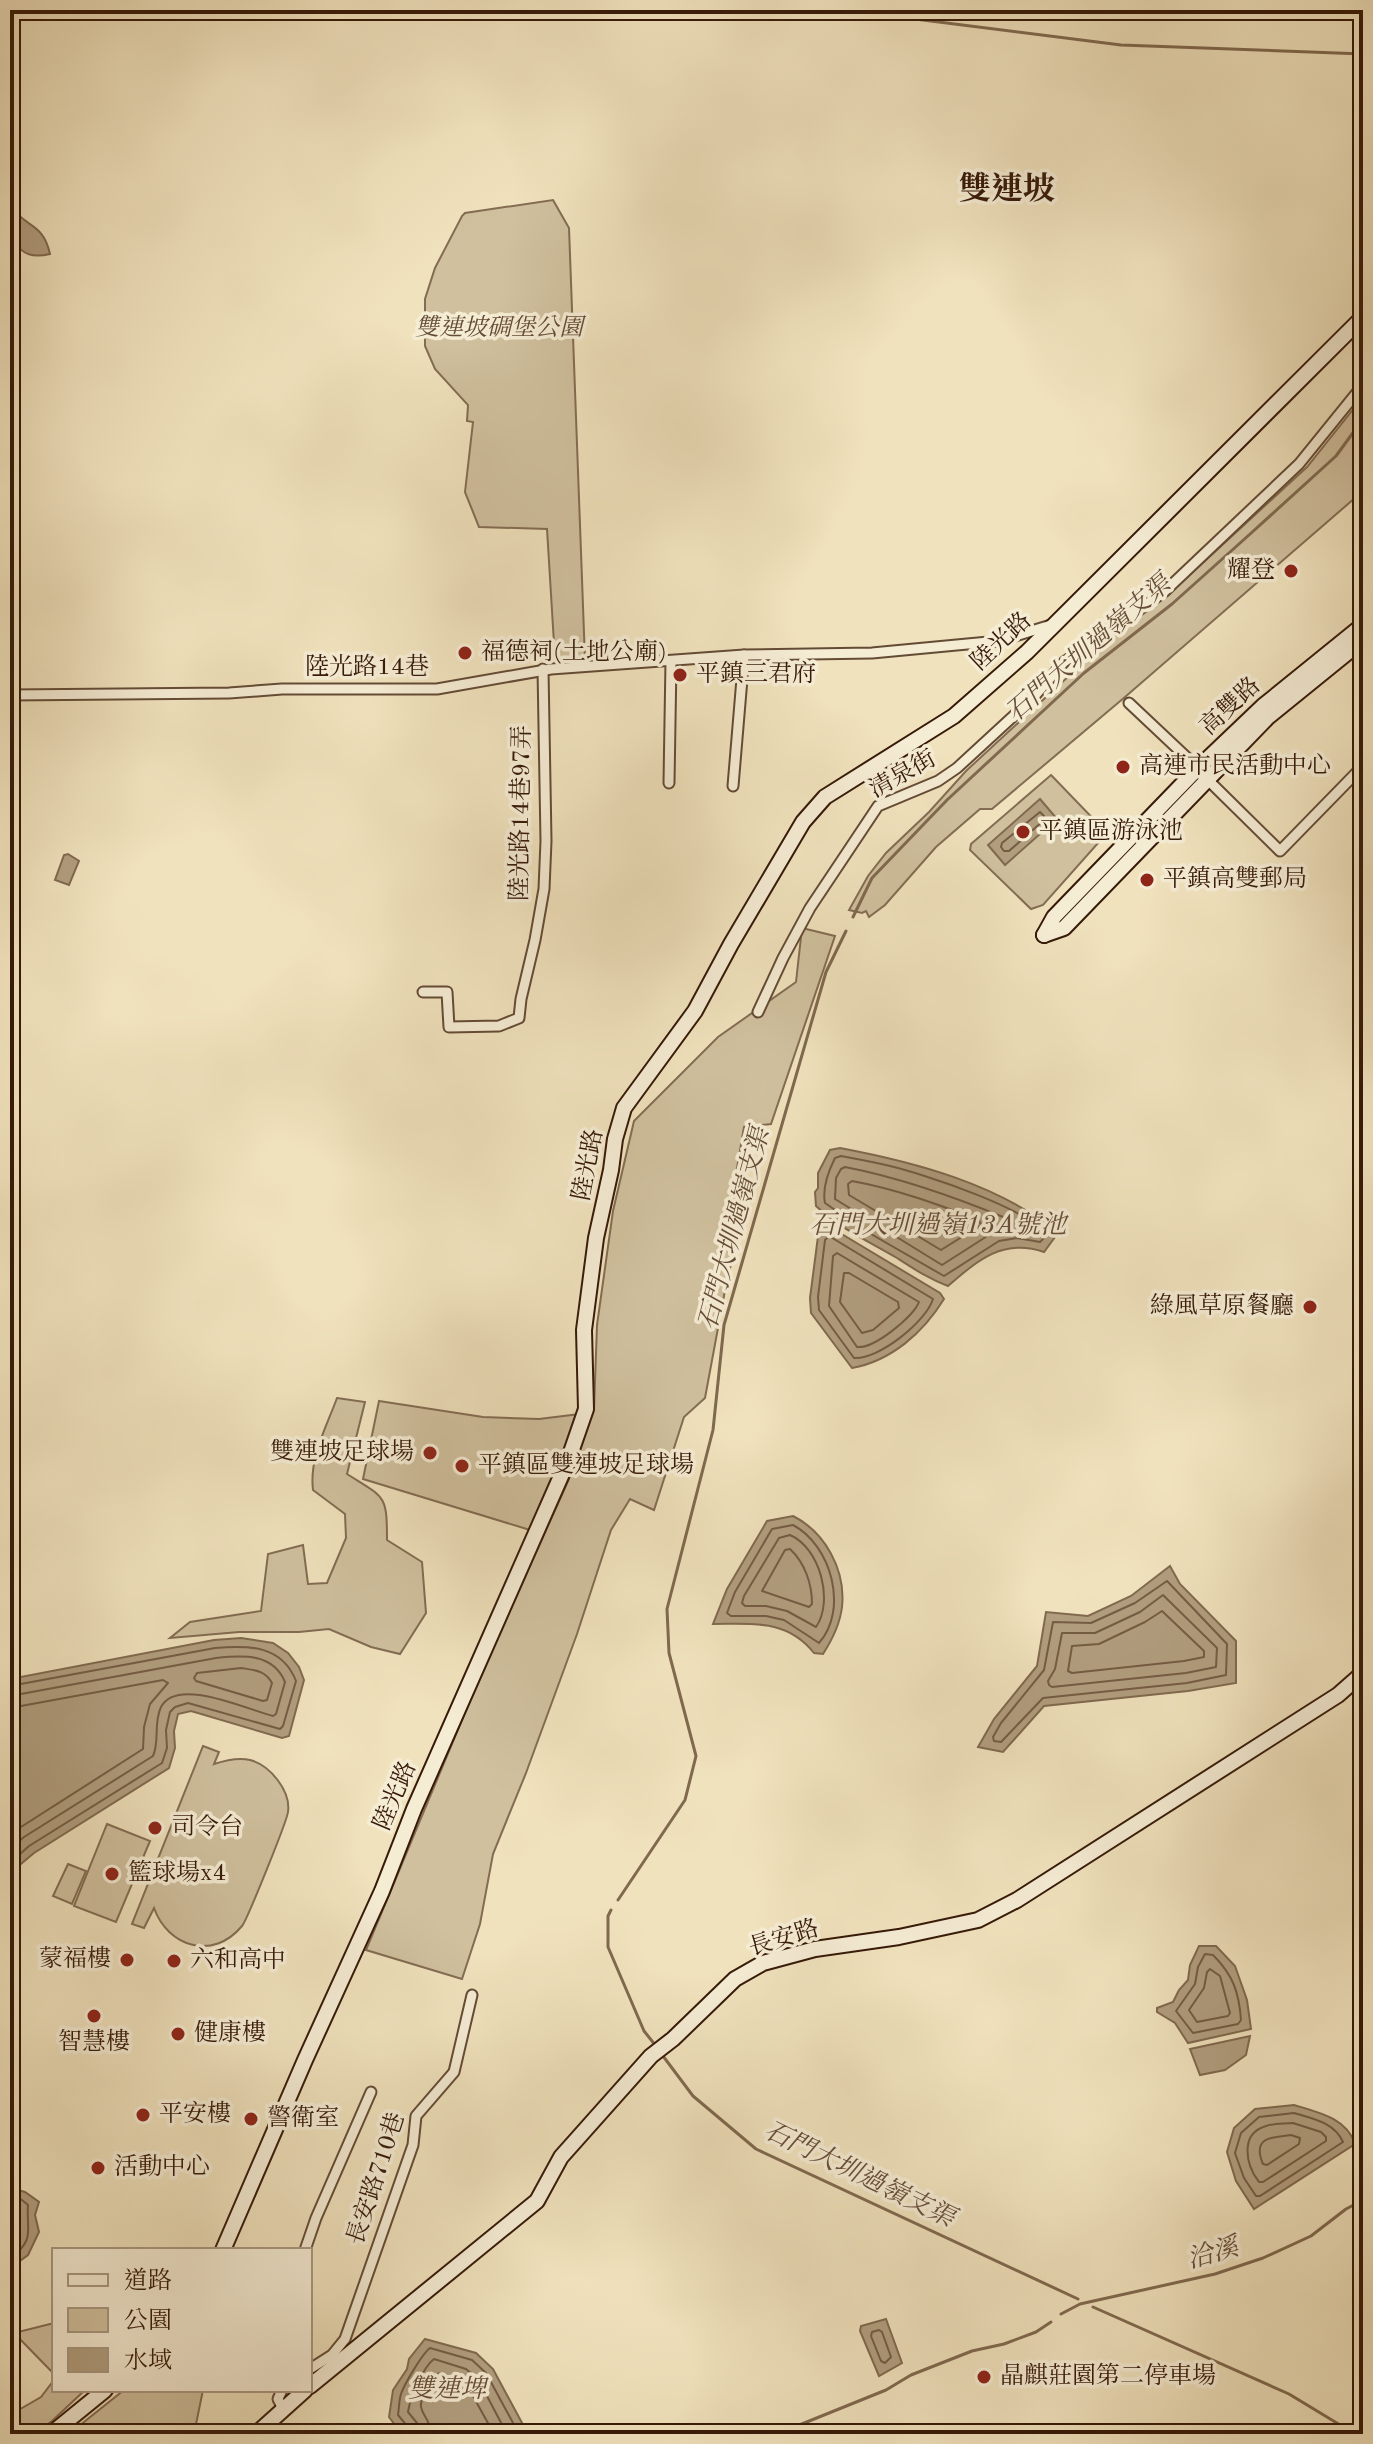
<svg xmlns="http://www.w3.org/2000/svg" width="1373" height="2444" font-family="'Old Standard TT','Noto Serif TC',serif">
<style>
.green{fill:#d0c09e;stroke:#836c53;stroke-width:2}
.water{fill:#b19e7f;stroke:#80694f;stroke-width:2}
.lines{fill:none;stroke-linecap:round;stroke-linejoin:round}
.shore{stroke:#745c44;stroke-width:2}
.stream{stroke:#80694f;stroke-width:3}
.street-casing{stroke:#644b35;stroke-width:13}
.secondary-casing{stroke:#361908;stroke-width:18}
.street{stroke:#f5ecd4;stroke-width:9}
.secondary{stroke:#f5ecd4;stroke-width:14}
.poi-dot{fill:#8f2418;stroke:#f5ecd4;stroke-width:3}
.labels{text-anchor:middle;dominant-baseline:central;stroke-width:7;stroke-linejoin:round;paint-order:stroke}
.park-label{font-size:24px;font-style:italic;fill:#644b35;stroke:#f5ecd4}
.poi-label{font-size:24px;fill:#361908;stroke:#f5ecd4;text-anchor:start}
.street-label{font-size:24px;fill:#361908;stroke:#f5ecd4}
.water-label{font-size:26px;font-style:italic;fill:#674e38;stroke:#f5ecd4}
.district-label{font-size:32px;font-weight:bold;fill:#361908;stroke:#f5ecd4}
</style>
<rect width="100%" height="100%" fill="#f0e2bd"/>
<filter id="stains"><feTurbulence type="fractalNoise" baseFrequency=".0025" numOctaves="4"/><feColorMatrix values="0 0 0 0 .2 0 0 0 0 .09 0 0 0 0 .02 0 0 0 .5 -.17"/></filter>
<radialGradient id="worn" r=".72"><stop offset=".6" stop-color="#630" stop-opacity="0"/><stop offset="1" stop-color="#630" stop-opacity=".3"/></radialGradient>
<g class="green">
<path d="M553,200L569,228L585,660L558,662L555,660L547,529L479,527L465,492L473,422L467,421L468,405L435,369L425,346V299L435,268L462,216L465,213Z"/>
<path d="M1363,397V491L1125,697L992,809H980L936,847L885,905L869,917L866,911L862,913L849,910L868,876L886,853L929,812L966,771L1098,649L1169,594L1307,467Z"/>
<path d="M1051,775L1107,833L1043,905L1031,909L970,850L971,844Z"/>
<path d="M802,928L835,936L771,1124L744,1127L735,1180L748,1193L726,1285L705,1398L684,1417L654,1510L630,1499L611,1530L577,1634L526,1773L493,1854L480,1924L462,1979L366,1950L482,1672L569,1479L594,1409L597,1325L613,1211L634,1121L718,1037L796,982Z"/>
<path d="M337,1398L365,1402L347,1474C385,1498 387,1494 387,1540L422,1562L426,1613L400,1654L371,1647L329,1629L299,1632H239L170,1638L190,1622L261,1611L268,1554L303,1545L308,1584L327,1583L346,1538L345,1514L313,1490C309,1458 326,1428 337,1398Z"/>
<path d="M379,1401L483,1417L539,1419L580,1414L565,1454L530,1530L363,1479Z"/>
<path d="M203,1746L219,1752L214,1764C226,1760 238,1757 250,1760C270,1765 291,1791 288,1812C287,1821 247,1920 242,1926C213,1961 168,1947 154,1908L144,1928L132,1924Z"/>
<path d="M107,1824L150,1841L116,1922L74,1906Z"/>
<path d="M68,1864L86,1871L72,1904L53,1896Z"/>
<path d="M54,2323V2374L14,2333Z"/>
<path d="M54,2380V2390H85L52,2421L34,2434H10V2415L41,2397Z"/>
<path d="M124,2390H203L194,2434H69Z"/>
</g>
<g class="water">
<path d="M10,205C26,229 43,222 50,254C33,258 23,255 13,241L15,231L10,226Z"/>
<path d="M1040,799L1057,819L1005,865L988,845Z"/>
<path d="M68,854L79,861L69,885L55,880L64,855Z"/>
<path d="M840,1148C914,1162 999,1184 1058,1233L1044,1252C1003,1238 978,1260 948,1286C929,1279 914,1269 897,1258C870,1242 839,1228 816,1206L815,1192L818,1188V1173L830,1150Z"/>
<path d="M820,1221L940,1293L944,1299C923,1333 891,1361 852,1368L811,1313L810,1298Z"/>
<path d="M793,1516C825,1532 846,1570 842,1607C840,1624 832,1640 823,1654L814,1653C787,1619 753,1624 713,1624L727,1589L767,1521Z"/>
<path d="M1170,1566L1180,1584L1236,1641V1683L1188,1691L1044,1706L1003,1752L978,1747L994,1719L1037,1666L1046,1612L1088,1616L1131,1596Z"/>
<path d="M241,1638L273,1643L288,1653L299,1667L304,1680L289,1736L282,1738L191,1711L178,1714L174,1731L175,1748L169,1768L34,1853L10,1873V1679L214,1640Z"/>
<path d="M1199,1946H1216L1235,1966L1247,2000L1251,2029L1188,2043L1175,2023L1157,2012V2008L1173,2002L1179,1990L1188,1980L1190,1965Z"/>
<path d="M1250,2036L1246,2055L1225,2070L1200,2075L1190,2049Z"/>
<path d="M1294,2105C1317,2112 1347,2118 1355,2144L1254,2209L1236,2181L1227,2152L1234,2128L1255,2109Z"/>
<path d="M10,2188L25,2192L39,2202L35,2215L39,2232L28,2255L10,2268Z"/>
<path d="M886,2319L902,2363L879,2376L860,2331L861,2326Z"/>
<path d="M425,2339L476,2353L493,2369L528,2434H408L398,2429L389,2417L393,2390L407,2369L409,2359Z"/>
</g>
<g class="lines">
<g class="shore">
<path d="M1040,812L1044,816L1043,821L1009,851H1004L1001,847L1002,843Z"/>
<path d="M841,1156C857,1159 874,1162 890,1166C920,1173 1034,1210 1046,1236L1040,1242L1017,1238L999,1241L944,1276L864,1230L825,1203C822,1188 828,1172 835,1158Z"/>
<path d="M845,1167C902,1178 955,1197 1008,1219L1012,1222L1013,1226L992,1233L942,1265L835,1199L836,1178L841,1169Z"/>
<path d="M852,1181C896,1189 937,1204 979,1220L981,1225L941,1250L849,1195L848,1184Z"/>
<path d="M829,1236L933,1299C926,1322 878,1360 854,1358L819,1310L818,1297L825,1240Z"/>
<path d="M837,1253L919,1302C913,1317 874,1349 857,1347L829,1306L833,1256Z"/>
<path d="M844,1273H849L898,1302L899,1308L873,1330L862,1333L840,1302Z"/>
<path d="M793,1525C831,1545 849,1609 819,1643L784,1620L766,1616H731L727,1613L735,1592L772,1529Z"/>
<path d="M790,1535C820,1548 834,1601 816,1627L787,1611L766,1606H745L742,1603L744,1596L779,1538Z"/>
<path d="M790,1549C805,1563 812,1584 812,1604L809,1607L762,1591L785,1550Z"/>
<path d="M1167,1581L1227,1644L1226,1675L1187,1683L1043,1698L1001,1742L994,1741L993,1737L1001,1723L1044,1670L1053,1622L1091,1623L1135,1603Z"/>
<path d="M1163,1595L1217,1648L1216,1667L1186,1673L1052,1687L1049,1685L1048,1681L1055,1669L1062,1633H1095L1140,1612Z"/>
<path d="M1162,1611L1204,1651V1657L1184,1661L1072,1673L1068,1671L1072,1646L1099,1644L1145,1622Z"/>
<path d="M241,1668C254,1670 265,1670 272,1683L267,1700L263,1701L196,1681L194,1678L197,1673Z"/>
<path d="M10,1686L215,1648C248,1645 282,1645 296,1681L283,1726L280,1729L188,1703L175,1707L170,1712L166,1730L167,1748L162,1763L29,1846L10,1863"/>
<path d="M10,1696L216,1658C243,1655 273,1653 285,1682L276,1714L273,1716C248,1710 177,1676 161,1707C153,1724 160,1741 153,1756L24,1837L10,1849"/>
<path d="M10,1708L163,1680L168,1683L150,1704L144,1727L143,1749L10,1834"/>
<path d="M1205,1954L1213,1955C1233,1975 1239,1992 1241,2020L1238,2024L1193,2033L1176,2011L1195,1984L1198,1967Z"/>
<path d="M1210,1969L1220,1976L1230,2013L1228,2016L1197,2022L1189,2010L1204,1988L1207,1972Z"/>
<path d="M1294,2113C1313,2119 1334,2122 1343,2142L1260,2196H1256L1244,2178L1235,2153L1241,2133L1259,2117Z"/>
<path d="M1293,2123L1321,2132L1326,2137V2141L1263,2182H1259C1246,2165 1239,2134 1266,2126C1274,2123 1284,2124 1293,2123Z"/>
<path d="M1291,2135L1300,2138L1299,2144L1267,2165L1263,2164C1252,2138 1270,2137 1291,2135Z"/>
<path d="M10,2197L22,2200L28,2205C26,2230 36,2240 10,2258"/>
<path d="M879,2330L882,2332L891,2357L885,2363L881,2361L871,2336L872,2332Z"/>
<path d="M409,2434L408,2427L398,2415C399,2409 399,2400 401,2394C404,2385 422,2354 430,2348L472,2360L486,2373L519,2434"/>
<path d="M419,2434L417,2423L408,2412C410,2398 423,2367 434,2359L466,2369L478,2379L507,2434"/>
<path d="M431,2434C430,2419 423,2417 421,2407C419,2398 433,2383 436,2375L440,2373L460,2379L468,2387L494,2434"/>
</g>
<g class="stream">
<path d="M841,10L875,14"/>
<path d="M891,16L1121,45L1363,54"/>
<path d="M853,917L872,878L947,800L1084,673L1172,604L1249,535L1336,456L1363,419"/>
<path d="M618,1900L685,1800L696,1756L669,1653L667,1609L713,1430L724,1325L826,972L846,931"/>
<path d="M611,1910L608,1916V1947L644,2031L656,2046"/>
<path d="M660,2052L693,2096L756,2149L1078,2299"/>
<path d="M1093,2307L1289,2394L1355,2434"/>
<path d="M1061,2314L1080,2304L1215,2274L1263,2258L1311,2236L1346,2209L1363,2200"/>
<path d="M777,2434L886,2390L911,2375L972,2351L1004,2344L1036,2332L1051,2322"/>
</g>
<g class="street-casing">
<g id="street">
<path d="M10,695L229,693L282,689H437L551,669L744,655L872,653L999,641L1051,625"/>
<path d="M1129,703L1198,768"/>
<path d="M1207,779L1280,851L1363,766"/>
<path d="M669,783L671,661"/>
<path d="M733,786L744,655"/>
<path d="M423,992H447L449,1027L499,1026L519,1018L521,999L535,940L544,889L546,841L543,669"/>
<path d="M758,1012L783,958L810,908L878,806L938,781L957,768L1031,700L1064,662L1164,592L1299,464L1363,385"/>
<path d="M305,2250L316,2218L371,2092"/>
<path d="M310,2369L332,2355L345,2339L413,2145L416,2116L454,2072L472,1995"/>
<path d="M282,2390L278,2399L283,2409"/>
</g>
</g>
<g class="secondary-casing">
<g id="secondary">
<path d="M1044,935L1054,917L1198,768L1263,706L1363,625"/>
<path d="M1044,935L1064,928L1268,717L1363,640"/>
<path d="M223,2250L305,2060L382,1891L414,1809L569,1458L586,1409L584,1330L596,1238L611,1170L615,1139L624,1108L695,1011L731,944L803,822L825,797L954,716L1027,652L1363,317"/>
<path d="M310,2386L537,2201L561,2157L651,2056L673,2039L735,1979L763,1963L815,1949L899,1937L978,1920L1017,1900L1338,1695L1363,1673"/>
<path d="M51,2434L105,2390"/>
<path d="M256,2434L305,2390"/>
</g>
</g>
<use href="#street" class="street"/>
<use href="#secondary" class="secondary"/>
</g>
<g class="poi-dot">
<circle cx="1291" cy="571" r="8"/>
<circle cx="465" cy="653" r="8"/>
<circle cx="680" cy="675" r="8"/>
<circle cx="1123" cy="767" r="8"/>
<circle cx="1023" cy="832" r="8"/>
<circle cx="1147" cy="880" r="8"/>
<circle cx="1310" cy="1307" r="8"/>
<circle cx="430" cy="1453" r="8"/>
<circle cx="462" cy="1466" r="8"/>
<circle cx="155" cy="1828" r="8"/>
<circle cx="112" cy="1874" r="8"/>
<circle cx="127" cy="1960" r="8"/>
<circle cx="174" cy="1961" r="8"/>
<circle cx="94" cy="2016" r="8"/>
<circle cx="178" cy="2034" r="8"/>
<circle cx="143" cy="2115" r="8"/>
<circle cx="251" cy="2119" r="8"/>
<circle cx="98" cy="2168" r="8"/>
<circle cx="984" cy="2377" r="8"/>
</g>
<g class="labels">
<g class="park-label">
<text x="499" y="329">雙連坡碉堡公園</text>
</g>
<g class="poi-label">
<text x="1275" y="571" text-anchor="end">耀登</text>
<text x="481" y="653">福德祠(土地公廟)</text>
<text x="696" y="675">平鎮三君府</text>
<text x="1139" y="767">高連市民活動中心</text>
<text x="1039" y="832">平鎮區游泳池</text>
<text x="1163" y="880">平鎮高雙郵局</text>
<text x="1294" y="1307" text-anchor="end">綠風草原餐廳</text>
<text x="414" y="1453" text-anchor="end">雙連坡足球場</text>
<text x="478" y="1466">平鎮區雙連坡足球場</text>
<text x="171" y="1828">司令台</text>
<text x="128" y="1874">籃球場x4</text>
<text x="111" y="1960" text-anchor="end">蒙福樓</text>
<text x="190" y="1961">六和高中</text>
<text x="194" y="2034">健康樓</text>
<text x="94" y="2043" text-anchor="middle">智慧樓</text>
<text x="159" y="2115">平安樓</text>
<text x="267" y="2119">警衛室</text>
<text x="114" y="2168">活動中心</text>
<text x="1000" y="2377">晶麒莊園第二停車場</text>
</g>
<g class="street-label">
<text transform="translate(1002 642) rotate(-43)">陸光路</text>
<text x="367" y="668">陸光路14巷</text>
<text transform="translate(1231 707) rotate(-43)">高雙路</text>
<text transform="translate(903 775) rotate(-29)">清泉街</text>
<text transform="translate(522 813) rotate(-89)">陸光路14巷97弄</text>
<text transform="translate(589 1165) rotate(-79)">陸光路</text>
<text transform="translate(396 1796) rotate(-67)">陸光路</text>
<text transform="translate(784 1939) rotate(-17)">長安路</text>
<text transform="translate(377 2179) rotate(-72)">長安路710巷</text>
</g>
<g class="water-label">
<text transform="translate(1089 649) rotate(-41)">石門大圳過嶺支渠</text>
<text x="938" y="1226">石門大圳過嶺13A號池</text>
<text transform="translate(735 1229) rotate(-75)">石門大圳過嶺支渠</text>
<text transform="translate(859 2175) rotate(26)">石門大圳過嶺支渠</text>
<text transform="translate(1213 2254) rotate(-16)">洽溪</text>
<text x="447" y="2390">雙連埤</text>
</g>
<g class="district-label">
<text x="1007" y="191">雙連坡</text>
</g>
</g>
<rect width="1373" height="2444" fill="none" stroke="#f0e2bd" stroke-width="40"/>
<rect x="12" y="12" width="1349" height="2420" fill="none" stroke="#361908" stroke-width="4"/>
<rect x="20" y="20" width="1333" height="2404" fill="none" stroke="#361908" stroke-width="2"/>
<rect x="52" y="2248" width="260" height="144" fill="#f5ecd4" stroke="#a99882" stroke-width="2"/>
<rect x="68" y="2274" width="40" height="12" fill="#f5ecd4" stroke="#a99882" stroke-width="2"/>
<text x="124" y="2288" font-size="24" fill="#361908">道路</text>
<rect x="68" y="2308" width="40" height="24" fill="#d0c09e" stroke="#a99882" stroke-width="2"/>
<text x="124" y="2328" font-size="24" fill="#361908">公園</text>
<rect x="68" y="2348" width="40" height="24" fill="#b19e7f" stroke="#a99882" stroke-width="2"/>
<text x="124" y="2368" font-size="24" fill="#361908">水域</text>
<rect width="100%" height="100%" filter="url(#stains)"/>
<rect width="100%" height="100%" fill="url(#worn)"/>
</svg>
